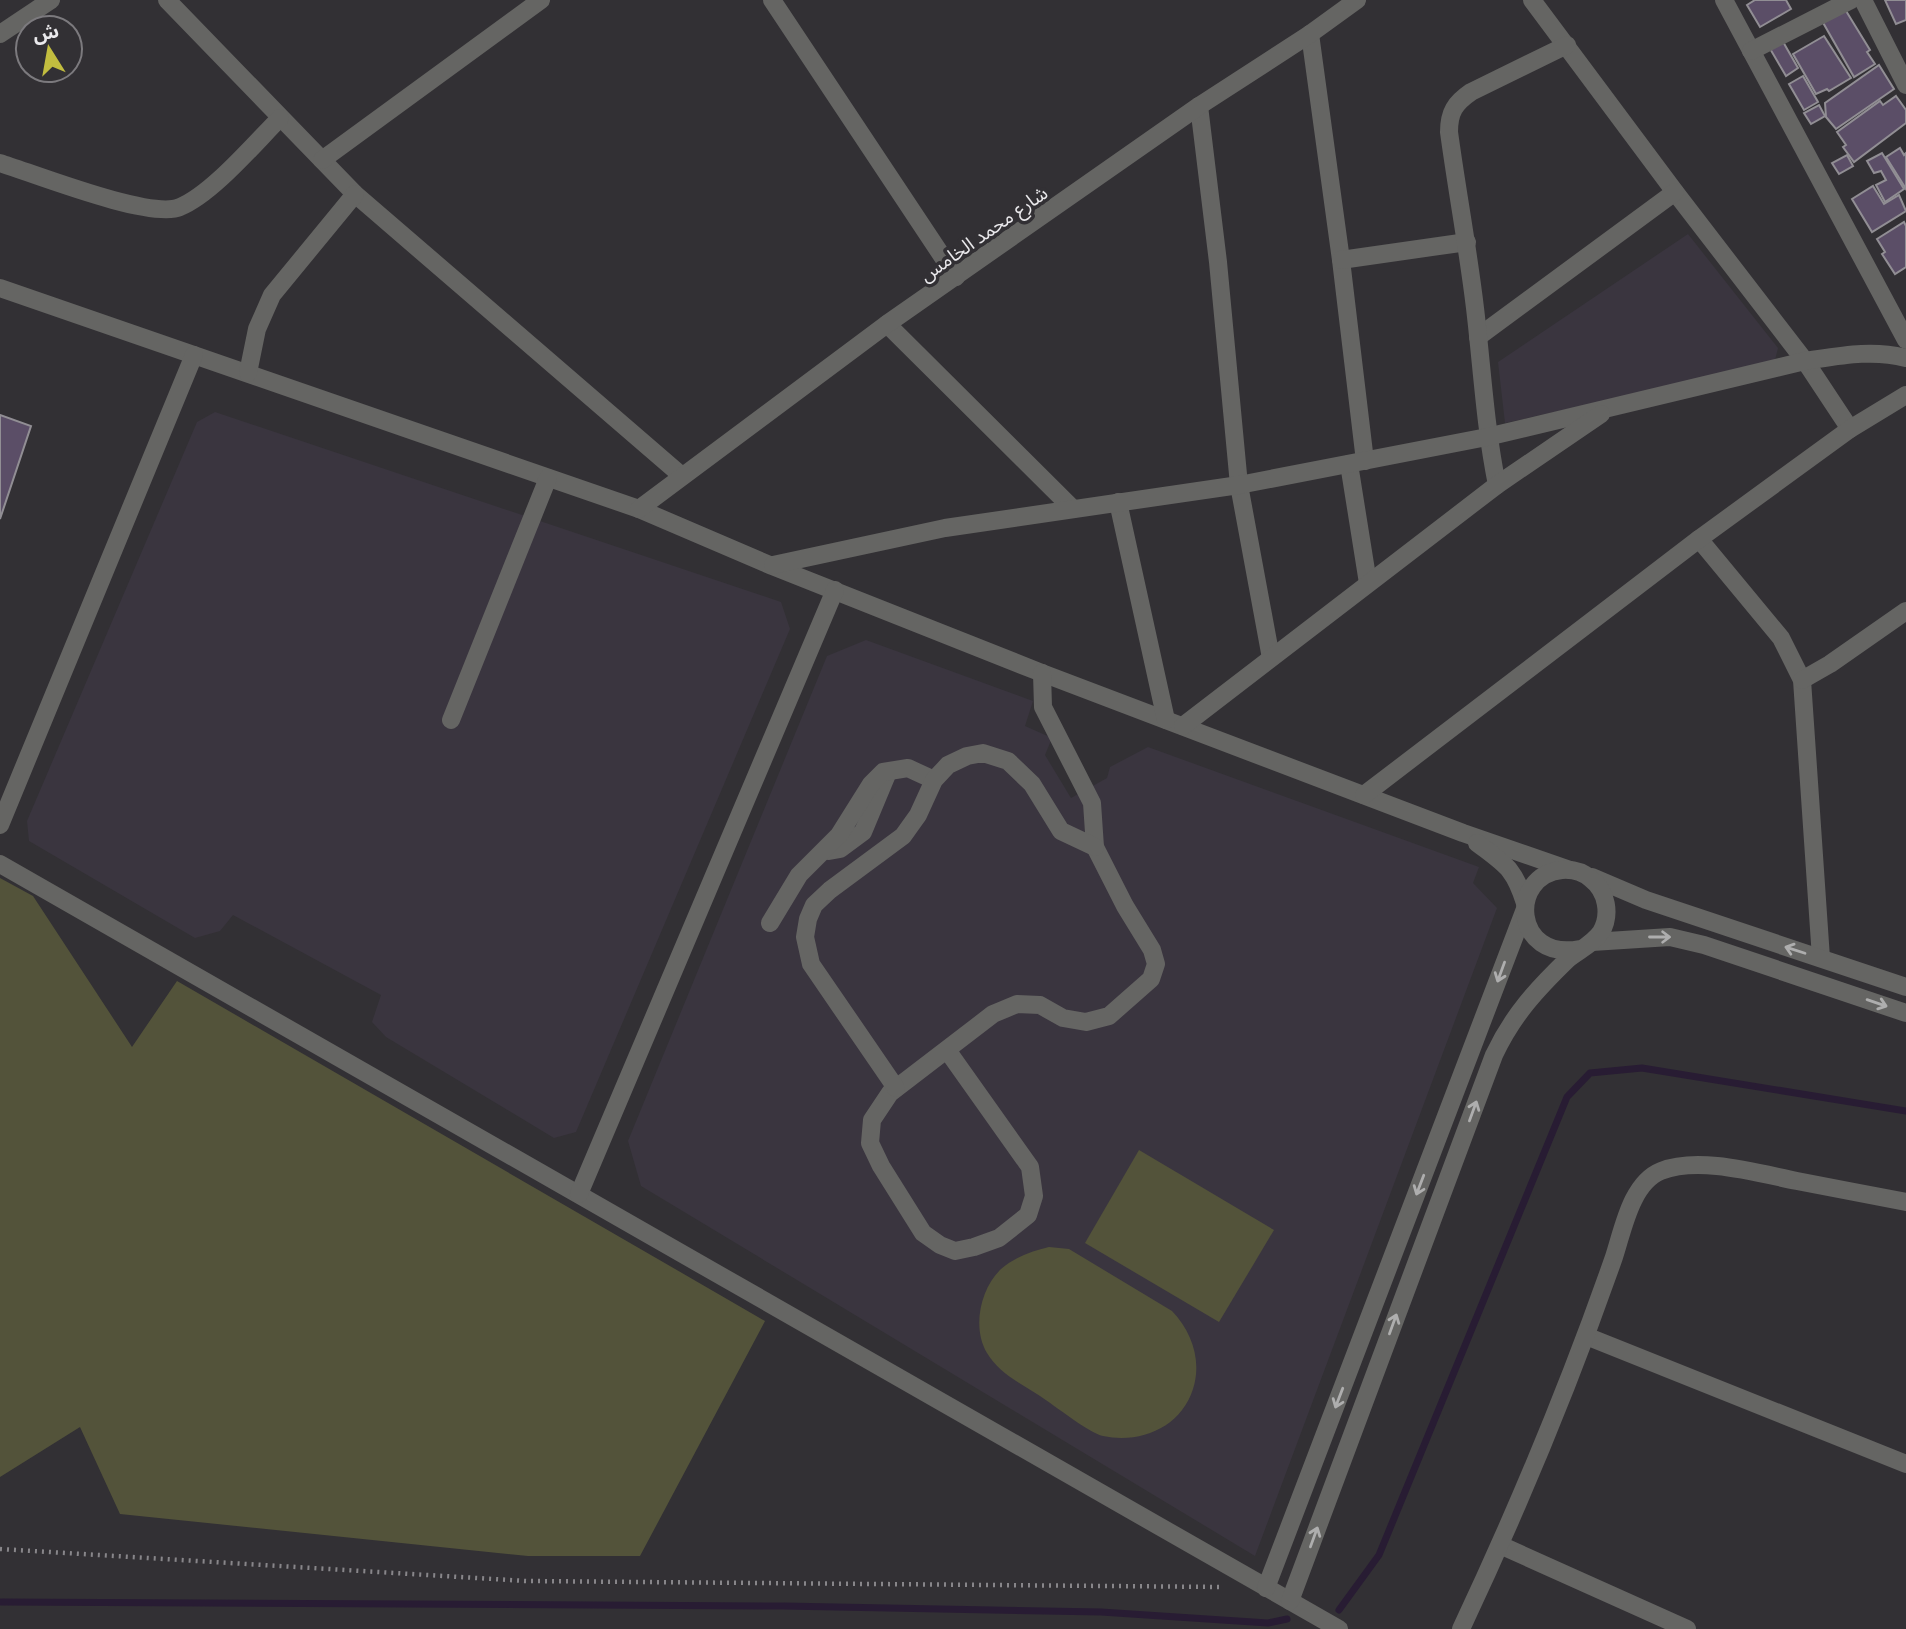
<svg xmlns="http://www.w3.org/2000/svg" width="1906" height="1629" font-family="'Golos Text','Noto Sans Arabic',sans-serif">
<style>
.built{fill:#3a353f}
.green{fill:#53533a}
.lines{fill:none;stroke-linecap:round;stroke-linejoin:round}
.stream{stroke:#281c33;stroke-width:7}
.building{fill:#5b4e67;stroke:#918e94;stroke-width:2}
.path{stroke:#88868a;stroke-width:4.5;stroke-dasharray:2 5;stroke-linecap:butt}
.minor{stroke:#656563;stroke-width:18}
.oneway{stroke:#aeaeae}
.labels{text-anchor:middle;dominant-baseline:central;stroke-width:7;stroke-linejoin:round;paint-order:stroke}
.street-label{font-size:19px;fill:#eae9ec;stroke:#323034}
</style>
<rect width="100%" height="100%" fill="#323034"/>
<g class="built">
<path d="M1688,234L1778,348L1774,364L1505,423L1498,362Z"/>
<path d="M215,412L781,602L790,629L576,1132L554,1138L386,1037L372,1022L381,995L233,915L220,931L195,938L29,841L27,821L197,422Z"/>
<path d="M866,640L1033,701L1025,726L1052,738L1045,755L1071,798L1107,778L1110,767L1148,747L1479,867L1473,883L1497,908L1255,1556L641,1186L628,1141L827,656Z"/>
</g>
<g class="green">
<path d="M0,878L33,896L132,1047L177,981L765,1321L640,1556H528L120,1514L80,1427L0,1477Z"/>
<path d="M1139,1150L1274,1230L1219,1322L1085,1243Z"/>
<path d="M1049,1247L1069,1249L1172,1311C1192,1332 1202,1361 1193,1389C1181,1427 1141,1444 1103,1436C1089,1433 1054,1405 1040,1396C1021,1384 999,1373 987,1353C972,1328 980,1289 1001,1269C1015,1257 1032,1251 1049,1247Z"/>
</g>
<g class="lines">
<g class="stream">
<path d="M0,1602L784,1606L1101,1612L1268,1623L1287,1619"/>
<path d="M1339,1610L1379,1555L1567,1097L1590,1073L1642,1068L1906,1111"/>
</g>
</g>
<g class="building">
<path d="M1755,0H1786L1791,9L1760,27L1747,5Z"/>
<path d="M1885,0H1906V20L1896,24Z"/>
<path d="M1843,6L1870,50L1867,52L1875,64L1854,77L1821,19Z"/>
<path d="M1824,36L1851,78L1829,91L1827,89L1816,94L1793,54Z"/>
<path d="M1782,40L1798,68L1786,76L1769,47Z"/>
<path d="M1879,65L1894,89L1836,129L1826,117L1825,103Z"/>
<path d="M1803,76L1818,102L1804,110L1789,84Z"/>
<path d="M1896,96L1906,110V123L1854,162L1843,147L1846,145L1837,132L1880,101L1883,105Z"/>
<path d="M1819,105L1825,116L1811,124L1804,113Z"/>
<path d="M1900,148L1904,155L1906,153V189L1886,157Z"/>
<path d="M1882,153L1904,189L1885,202L1876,185L1886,180L1881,171L1874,173L1867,161Z"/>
<path d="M1847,155L1853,166L1839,174L1832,163Z"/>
<path d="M1873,186L1884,204L1899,195L1906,211L1872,232L1852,199Z"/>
<path d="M1904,222L1906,226V267L1895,274L1882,254L1885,252L1877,239Z"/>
<path d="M0,415L31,426L0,519Z"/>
</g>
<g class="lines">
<path class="path" d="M0,1549L526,1581L1223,1587"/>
<g class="minor">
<path d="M167,0L355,194L682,476"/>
<path d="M772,0L956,277"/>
<path d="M1532,0L1675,192L1805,361L1850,429"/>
<path d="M1724,0L1906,340"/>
<path d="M1863,0L1906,85"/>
<path d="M0,34L51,0"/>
<path d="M1310,34L1341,260L1365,461"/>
<path d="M1751,51L1851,0"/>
<path d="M1199,106L1218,262L1239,485L1271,658"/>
<path d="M322,160L541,0"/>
<path d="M0,163C35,174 151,220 180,207C212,194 255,143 280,118"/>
<path d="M1341,260L1467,242"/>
<path d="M0,288L639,509L772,566L1042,673L1463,833L1570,870"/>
<path d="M887,324L1073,509"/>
<path d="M1478,337L1675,192"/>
<path d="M248,373L257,329L272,295L355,194"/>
<path d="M1349,464L1368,583"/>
<path d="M1497,485C1485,426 1482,367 1475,308C1468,249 1457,191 1449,132C1449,112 1455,103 1471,92L1567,45"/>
<path d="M1118,502L1166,720"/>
<path d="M639,509L887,324L1199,106L1310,34L1357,0"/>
<path d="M1699,539L1781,638L1802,680L1821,958"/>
<path d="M773,565L945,528L1239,485L1487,437L1805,361C1839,356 1872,349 1906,358"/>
<path d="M1802,680L1830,664L1906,611"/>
<path d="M451,720L548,478"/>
<path d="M1183,726L1497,485L1601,414"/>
<path d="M1364,795L1699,539L1850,429L1906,395"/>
<path d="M0,825L194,355"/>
<path d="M1477,843C1506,865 1514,868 1525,903"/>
<path d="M829,851L840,849L863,832L888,772"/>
<path d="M0,864L1339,1629"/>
<path d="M1592,877L1646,900L1906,987"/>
<path d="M770,923L799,875L839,835L871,784L883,772L908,768L934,780"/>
<path d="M1592,942L1670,937L1704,945L1906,1013"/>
<path d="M947,1050L1030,1167L1034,1196L1028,1215L999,1238L974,1247L955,1251L940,1245L923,1233L881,1166L870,1143L872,1120L890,1093L993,1014L1017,1004L1040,1005L1063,1018L1086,1022L1109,1016L1151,979L1156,964L1152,950L1125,906L1095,847L1092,803L1043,707L1042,673"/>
<path d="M896,1088L811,964L805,937L808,919L814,905L830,890L903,836L918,815L934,780L948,765L967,756L983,753L1008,761L1032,784L1061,831L1095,847"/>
<path d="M579,1194L835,590"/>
<path d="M1586,1336L1906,1464"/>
<path d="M1500,1545L1687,1629"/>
<path d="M1266,1588L1525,909"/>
<path d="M1290,1601L1494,1055C1513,1015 1536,990 1568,959C1579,950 1593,944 1601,932C1611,915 1607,891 1591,879C1583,872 1573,869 1562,870C1508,875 1513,962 1580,949"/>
<path d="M1461,1629C1518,1508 1570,1383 1614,1257C1623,1230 1631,1183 1661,1171C1699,1156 1757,1173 1797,1181C1833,1188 1870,1195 1906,1202"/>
</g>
</g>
<defs><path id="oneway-shaft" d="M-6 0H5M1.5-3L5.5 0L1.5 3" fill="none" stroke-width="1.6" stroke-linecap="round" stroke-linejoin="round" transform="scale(1.75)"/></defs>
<g class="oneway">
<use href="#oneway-shaft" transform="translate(1660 937)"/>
<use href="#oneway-shaft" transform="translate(1795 950) rotate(-162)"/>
<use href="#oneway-shaft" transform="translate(1501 972) rotate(110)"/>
<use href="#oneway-shaft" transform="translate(1877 1003) rotate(19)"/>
<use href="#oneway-shaft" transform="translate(1473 1111) rotate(-70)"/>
<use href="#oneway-shaft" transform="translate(1420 1185) rotate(111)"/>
<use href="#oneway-shaft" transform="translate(1393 1324) rotate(-70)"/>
<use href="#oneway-shaft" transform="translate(1339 1398) rotate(111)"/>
<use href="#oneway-shaft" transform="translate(1314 1537) rotate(-70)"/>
</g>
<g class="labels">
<g class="street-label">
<text transform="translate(983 233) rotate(-35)">شارع محمد الخامس</text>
</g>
</g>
<g transform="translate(49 49) rotate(349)"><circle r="33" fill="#323034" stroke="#7c7a7e" stroke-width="2"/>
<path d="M0-5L12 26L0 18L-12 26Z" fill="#c2bd3f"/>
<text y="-10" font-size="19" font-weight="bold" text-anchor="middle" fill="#eae9ec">ش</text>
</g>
</svg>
